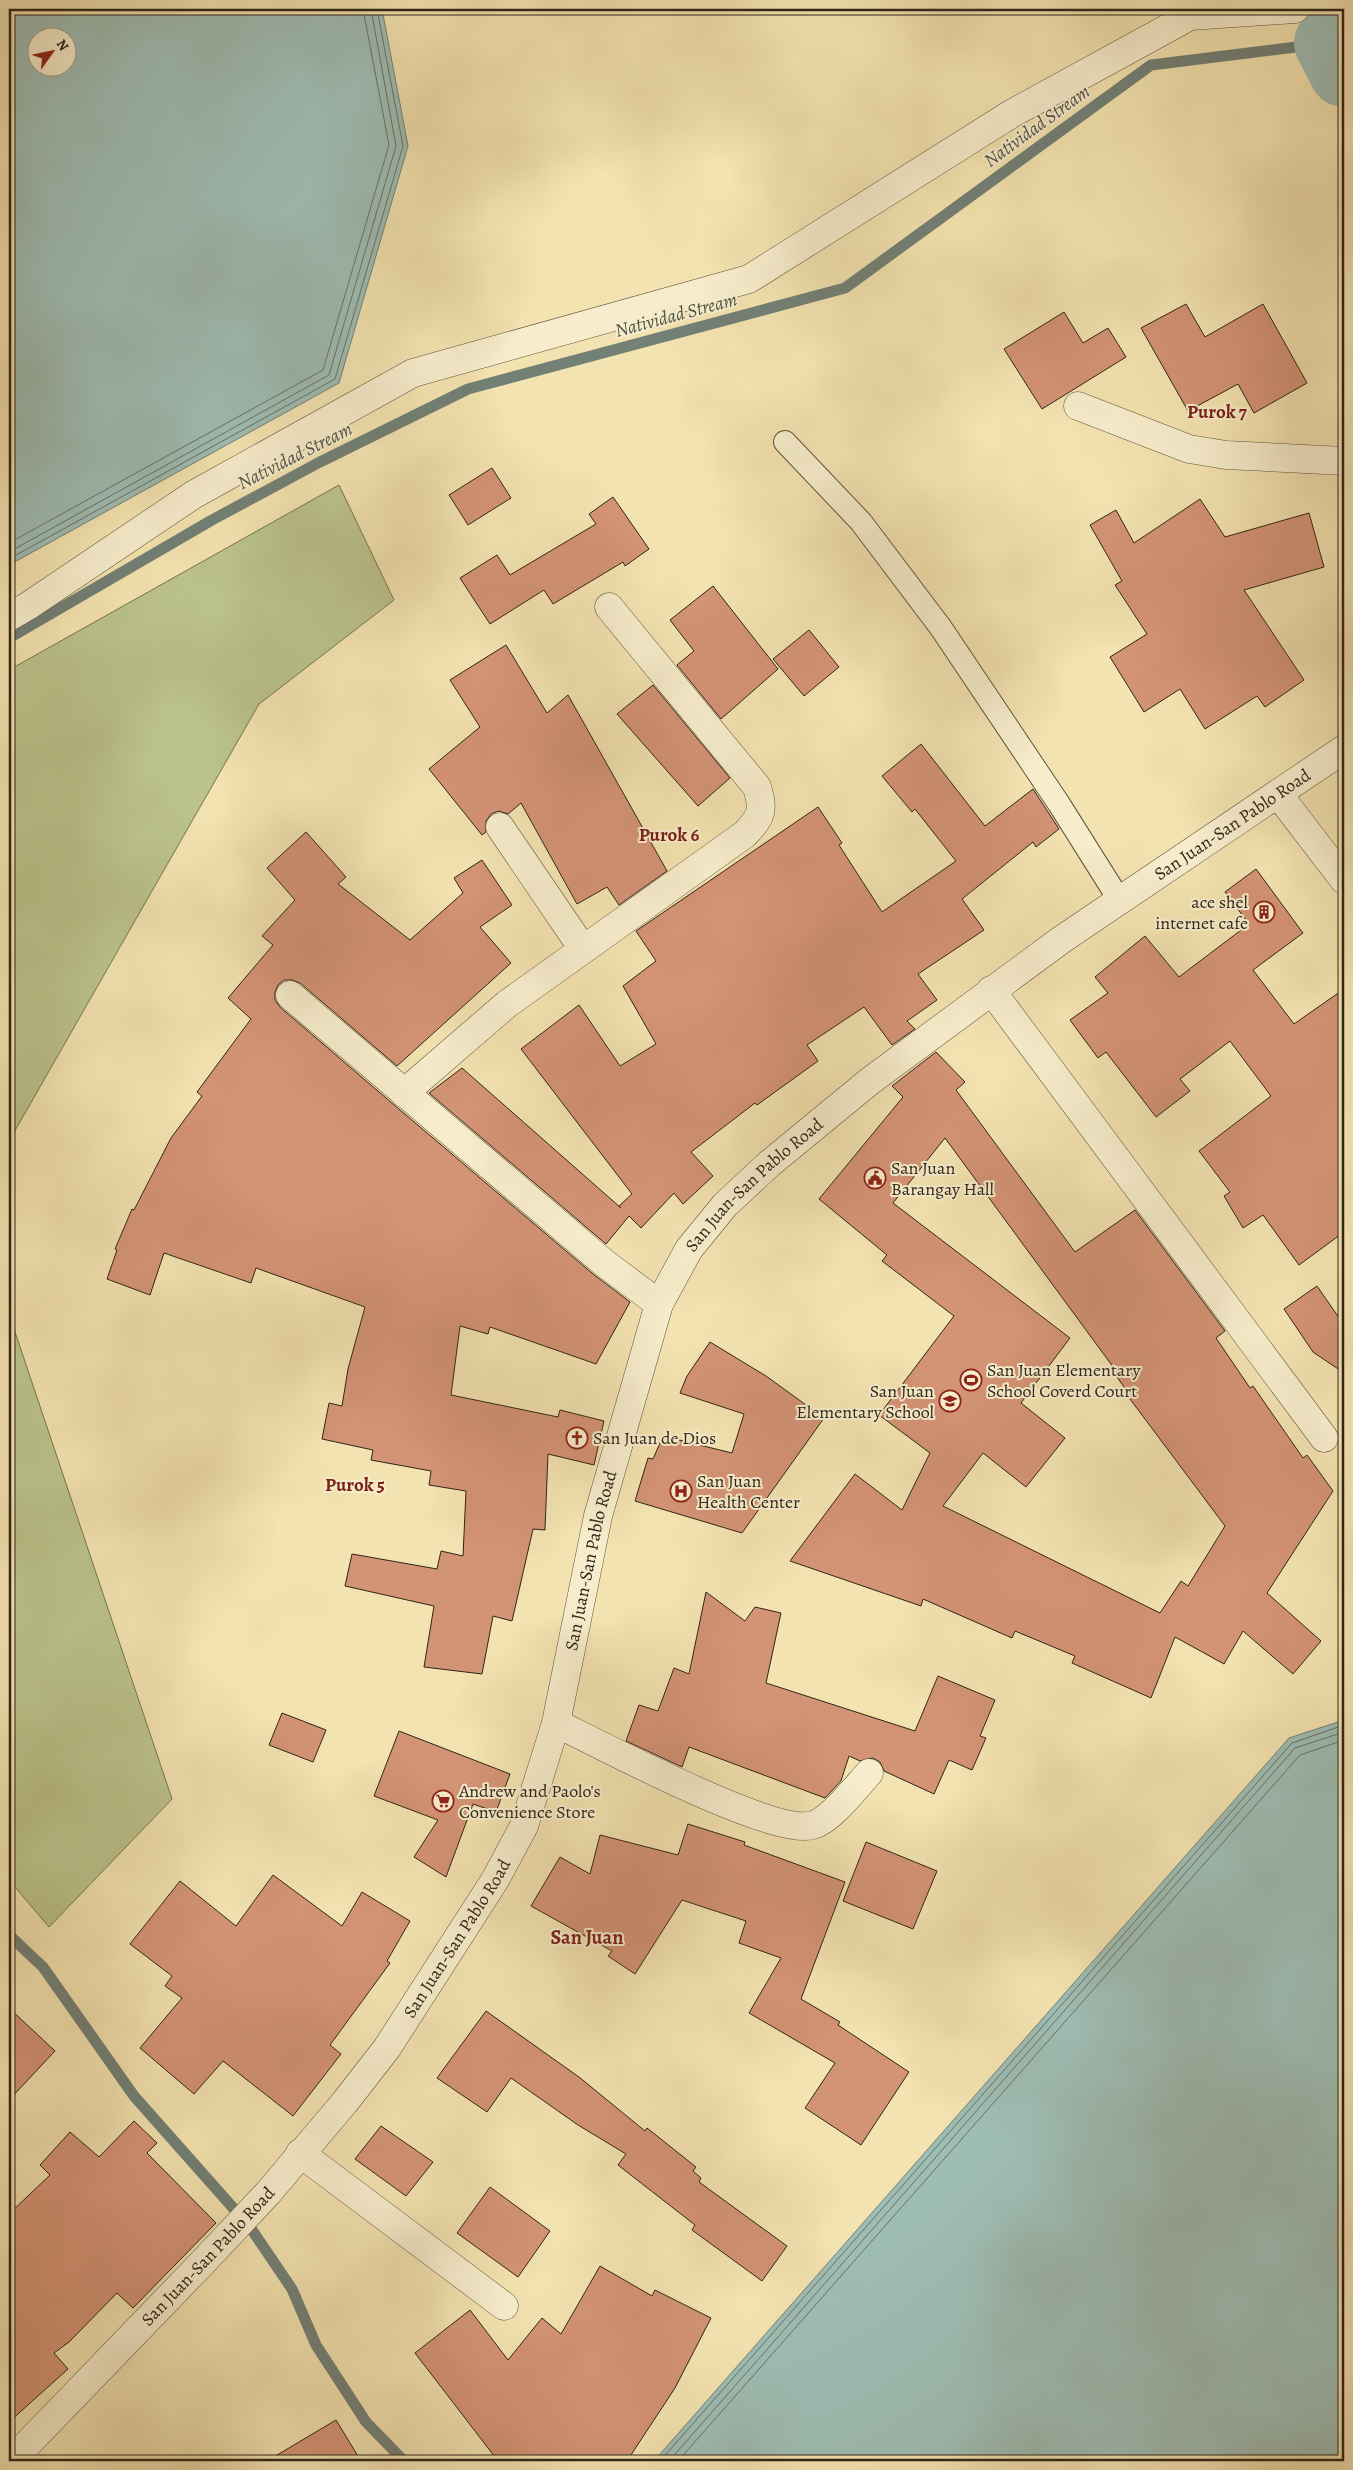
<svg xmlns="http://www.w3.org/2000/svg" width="1353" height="2470" font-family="Alegreya,serif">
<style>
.green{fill:#bbc38b;stroke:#757452}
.water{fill:#9ebdb4;stroke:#728076;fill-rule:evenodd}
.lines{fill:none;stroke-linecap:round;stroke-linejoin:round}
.shore{stroke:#667166;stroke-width:1}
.stream{stroke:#728076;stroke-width:11}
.river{stroke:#9ebdb4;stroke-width:70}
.building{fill:#d39375;stroke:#2f2518;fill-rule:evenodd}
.service-casing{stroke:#60543e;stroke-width:24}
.minor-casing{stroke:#60543e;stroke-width:29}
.tertiary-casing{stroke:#60543e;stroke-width:29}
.service{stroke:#f7edcc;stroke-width:22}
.minor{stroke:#f7edcc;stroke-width:28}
.tertiary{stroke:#f7edcc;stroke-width:28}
.labels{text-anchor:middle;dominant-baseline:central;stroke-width:4;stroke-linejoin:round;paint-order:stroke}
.street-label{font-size:18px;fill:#2f2518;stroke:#f7edcc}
.poi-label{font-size:18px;fill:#2f2518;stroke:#f7edcc;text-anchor:start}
.water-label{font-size:19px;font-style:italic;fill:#505347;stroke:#f7edcc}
.neighbourhood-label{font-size:19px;font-weight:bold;fill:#7a1f14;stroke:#f7edcc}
.quarter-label{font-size:20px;font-weight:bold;fill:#7a1f14;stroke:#f7edcc}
</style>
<rect width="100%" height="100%" fill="#f3e3b0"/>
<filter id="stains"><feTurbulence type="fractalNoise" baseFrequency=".004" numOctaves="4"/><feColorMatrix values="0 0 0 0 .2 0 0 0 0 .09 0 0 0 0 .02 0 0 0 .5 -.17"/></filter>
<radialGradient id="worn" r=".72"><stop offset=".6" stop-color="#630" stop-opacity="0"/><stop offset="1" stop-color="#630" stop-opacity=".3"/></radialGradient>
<g class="green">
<path d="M339,485L394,600L259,704L9,1141V670Z"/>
<path d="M9,1314L172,1799L49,1927L9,1880Z"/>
</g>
<g class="water">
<path d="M9,9H382L408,146L339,383L9,565ZM38,38H68V68H38Z"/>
<path d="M1344,1720V2461H654L1289,1738Z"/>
</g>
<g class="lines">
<g class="shore">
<path d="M9,543L323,370L389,145L363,9"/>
<path d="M9,552L329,375L396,146L371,9"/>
<path d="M9,559L335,379L403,146L377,9"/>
<path d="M660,2461L1292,1743L1344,1725"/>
<path d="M669,2461L1295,1748L1344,1732"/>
<path d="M678,2461L1300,1755L1344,1740"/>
</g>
<g class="stream">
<path d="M9,638L212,520L318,463L468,389L845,288L1151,65L1344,41"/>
<path d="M9,1935L43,1967L134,2096L250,2227L292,2289L316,2345L366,2422L404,2461"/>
</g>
<path class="river" d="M1329,43L1344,72"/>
</g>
<g class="building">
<path d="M1186,304L1205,337L1263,304L1307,383L1254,413L1238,384L1188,411L1141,328Z"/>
<path d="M1064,312L1083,343L1108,328L1126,357L1042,409L1004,349Z"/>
<path d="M492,468L511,498L468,525L449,495Z"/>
<path d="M613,497L649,549L625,566L623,562L553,604L544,590L490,624L460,578L497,555L510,575L596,524L589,514Z"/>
<path d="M1200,499L1225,537L1309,513L1324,567L1244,590L1304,680L1265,707L1257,696L1205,729L1180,689L1144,712L1110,657L1147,634L1115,585L1122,581L1090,525L1116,510L1134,543Z"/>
<path d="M713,586L778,669L721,719L677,665L694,651L670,620Z"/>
<path d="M809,630L839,667L804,696L773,659Z"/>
<path d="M506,645L547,713L568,695L667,871L619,905L607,887L577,904L521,803L508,814L499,811L491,814L486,821V832L482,835L429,769L480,727L450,680Z"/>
<path d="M653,685L730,778L698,806L617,714Z"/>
<path d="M921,744L985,826L1033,789L1059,829L1036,847L1033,842L962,899L984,930L918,974L937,1000L907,1021L915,1029L892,1045L864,1007L807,1045L818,1061L757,1105L755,1103L691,1152L713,1176L683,1204L674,1193L641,1228L629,1216L606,1244L429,1093L462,1068L621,1208L619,1206L632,1194L521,1049L579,1005L620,1066L656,1044L623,986L656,961L636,931L818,807L842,843L839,845L882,912L956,861L915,809L912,812L882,776Z"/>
<path d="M306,832L346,877L338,884L410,940L463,893L454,878L482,860L512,905L480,927L511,963L397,1066L300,983L292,980H284L278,985L275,992V1000L280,1007L393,1104L593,1274L630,1302L596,1364L490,1327L488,1334L460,1326L451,1395L558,1417L560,1410L604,1421L594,1465L548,1454L545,1530L533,1529L512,1621L493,1616L482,1674L424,1667L434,1606L345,1586L352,1554L437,1569L441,1551L463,1556L466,1491L429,1485L431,1471L371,1460L373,1450L322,1439L329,1403L342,1406L348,1369L365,1307L256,1268L251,1283L164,1253L150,1295L107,1279L117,1250L115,1249L132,1209L134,1210L171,1138L202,1096L197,1092L251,1019L228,998L273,945L262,936L295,900L267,868Z"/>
<path d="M1256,869L1303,933L1253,970L1294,1024L1344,989V1232L1299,1265L1263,1215L1243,1228L1224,1196L1230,1192L1199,1151L1271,1096L1230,1041L1180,1079L1190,1091L1156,1117L1106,1052L1098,1058L1070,1020L1108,993L1095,977L1145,936L1179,977L1249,924L1225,892Z"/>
<path d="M936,1052L965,1082L956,1090L1075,1252L1135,1210L1225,1331L1216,1338L1250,1388L1253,1386L1303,1458L1307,1455L1333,1491L1267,1593L1321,1641L1293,1674L1243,1631L1224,1664L1175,1637L1151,1698L1072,1663L1075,1656L1015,1631L1012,1638L923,1599L921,1606L790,1561L855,1474L902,1510L930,1453L879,1415L954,1316L882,1261L887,1255L819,1199L903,1097L892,1086ZM945,1138L1119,1375L1117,1377L1126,1390L1124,1391L1225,1526L1188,1586L1181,1581L1160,1613L943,1506L983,1453L1026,1487L1065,1438L1021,1403L1070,1338L893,1203Z"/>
<path d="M1317,1286L1344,1325V1373L1313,1352L1284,1309Z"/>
<path d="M710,1342L766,1376L824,1418L742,1533L635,1501L648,1458L653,1459L663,1436L732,1453L744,1414L680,1393L687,1376Z"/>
<path d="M706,1592L745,1621L755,1607L781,1613L766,1683L915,1731L938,1676L995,1700L980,1736L986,1738L972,1770L949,1760L934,1794L884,1771L880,1762L873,1758L860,1761L849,1756L841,1781L825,1798L689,1747L682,1767L626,1741L639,1705L658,1711L674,1668L689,1674Z"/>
<path d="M282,1713L326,1730L313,1762L269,1745Z"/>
<path d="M399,1731L510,1774L496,1812L473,1804L446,1877L414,1857L438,1820L374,1796Z"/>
<path d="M688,1824L745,1842L744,1845L845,1882L801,1999L840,2022L838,2025L909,2072L861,2145L805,2108L835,2063L749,2013L781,1958L739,1943L746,1921L682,1900L635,1974L608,1956L612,1951L531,1906L560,1857L590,1874L600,1835L678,1855Z"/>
<path d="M866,1842L937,1871L913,1929L843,1901Z"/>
<path d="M273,1875L342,1926L362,1892L410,1921L387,1961L390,1963L330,2045L341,2054L293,2116L223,2061L194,2094L140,2048L182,1998L165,1986L172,1976L130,1944L180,1881L236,1926Z"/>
<path d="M9,2008L55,2051L9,2100Z"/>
<path d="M486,2011L579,2077L645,2131L647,2128L696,2167L693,2171L701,2178L699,2182L787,2246L762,2281L692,2230L695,2225L618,2165L626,2154L578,2125L511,2078L487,2112L437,2078Z"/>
<path d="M134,2121L157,2143L147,2153L216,2223L133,2308L117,2293L69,2342L54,2353L68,2369L9,2422V2214L50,2175L40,2165L70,2132L99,2157Z"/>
<path d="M381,2126L433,2162L406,2196L355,2159Z"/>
<path d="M490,2187L550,2231L518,2277L457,2233Z"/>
<path d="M600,2266L652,2296L655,2290L711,2318L675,2388L627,2461H498L415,2353L470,2310L508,2360L542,2318L561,2334Z"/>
<path d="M336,2420L361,2461H267Z"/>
</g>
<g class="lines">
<g class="service-casing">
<path id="service" d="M785,442L861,522L941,628L1059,804L1120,901"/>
</g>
<g class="minor-casing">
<g id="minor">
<path d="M1078,406L1189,449L1226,455L1344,461"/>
<path d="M9,617L28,606L193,495L413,373L749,279L1011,114L1190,16L1295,9"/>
<path d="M1278,794L1344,880"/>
<path d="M500,827L583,949"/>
<path d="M991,990L1324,1438"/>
<path d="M290,995L603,1262L659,1304"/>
<path d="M404,1093L507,1004L745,834C762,816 764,811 757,787L609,607"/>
<path d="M556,1723C599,1744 774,1837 813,1825C831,1820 856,1787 869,1773"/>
<path d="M300,2153L504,2306"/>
</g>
</g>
<g class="tertiary-casing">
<g id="tertiary">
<path id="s1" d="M11,2461L206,2259L268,2193L345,2102L387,2048L495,1880L524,1826L556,1723L598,1516L659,1304L689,1249L725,1205L769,1164L870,1081L1061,940L1344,749"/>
</g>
</g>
<use href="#service" class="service"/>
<use href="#minor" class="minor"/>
<use href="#tertiary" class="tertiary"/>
</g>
<defs>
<g id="building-ring" transform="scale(1.125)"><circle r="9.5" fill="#f7edcc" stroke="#8f2418" stroke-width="1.5"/><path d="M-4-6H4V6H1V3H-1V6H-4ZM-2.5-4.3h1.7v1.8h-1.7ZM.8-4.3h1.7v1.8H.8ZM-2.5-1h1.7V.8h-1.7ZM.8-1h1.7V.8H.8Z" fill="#8f2418"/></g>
<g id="civic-ring" transform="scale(1.125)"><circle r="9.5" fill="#f7edcc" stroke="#8f2418" stroke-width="1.5"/><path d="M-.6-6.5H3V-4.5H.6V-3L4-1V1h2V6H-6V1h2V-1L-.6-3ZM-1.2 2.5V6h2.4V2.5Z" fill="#8f2418"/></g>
<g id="stadium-ring" transform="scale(1.125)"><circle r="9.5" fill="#f7edcc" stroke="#8f2418" stroke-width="1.5"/><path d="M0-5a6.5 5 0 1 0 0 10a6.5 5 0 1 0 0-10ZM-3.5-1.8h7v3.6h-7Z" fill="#8f2418"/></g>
<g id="school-ring" transform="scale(1.125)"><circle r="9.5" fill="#f7edcc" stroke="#8f2418" stroke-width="1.5"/><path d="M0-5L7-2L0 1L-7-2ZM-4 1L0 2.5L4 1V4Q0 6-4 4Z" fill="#8f2418"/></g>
<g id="church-ring" transform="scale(1.125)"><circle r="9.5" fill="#f7edcc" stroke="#8f2418" stroke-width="1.5"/><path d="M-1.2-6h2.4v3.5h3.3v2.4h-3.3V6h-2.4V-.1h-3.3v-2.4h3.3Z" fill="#8f2418"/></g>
<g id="hospital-ring" transform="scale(1.125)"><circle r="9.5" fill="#f7edcc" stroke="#8f2418" stroke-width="1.5"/><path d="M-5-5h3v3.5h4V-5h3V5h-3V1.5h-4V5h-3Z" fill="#8f2418"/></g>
<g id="supermarket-ring" transform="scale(1.125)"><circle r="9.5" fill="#f7edcc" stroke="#8f2418" stroke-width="1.5"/><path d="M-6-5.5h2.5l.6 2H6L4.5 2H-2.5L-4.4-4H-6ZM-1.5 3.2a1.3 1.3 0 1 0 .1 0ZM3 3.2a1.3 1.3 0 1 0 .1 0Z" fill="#8f2418"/></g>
</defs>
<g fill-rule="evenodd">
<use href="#building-ring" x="1264" y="912"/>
<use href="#civic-ring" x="875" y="1178"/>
<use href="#stadium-ring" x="971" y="1380"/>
<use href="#school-ring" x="950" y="1401"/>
<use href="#church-ring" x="577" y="1438"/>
<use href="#hospital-ring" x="681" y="1491"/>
<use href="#supermarket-ring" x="443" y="1801"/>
</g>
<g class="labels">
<g class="street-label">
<text stroke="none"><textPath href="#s1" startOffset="2114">San Juan-San Pablo Road</textPath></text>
<text stroke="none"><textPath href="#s1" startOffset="1514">San Juan-San Pablo Road</textPath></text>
<text stroke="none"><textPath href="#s1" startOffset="1094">San Juan-San Pablo Road</textPath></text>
<text stroke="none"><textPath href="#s1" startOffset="689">San Juan-San Pablo Road</textPath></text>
<text stroke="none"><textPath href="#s1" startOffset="284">San Juan-San Pablo Road</textPath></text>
</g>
<g class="poi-label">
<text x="1248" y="902" text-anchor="end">ace shel<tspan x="1248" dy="21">internet cafe</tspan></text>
<text x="891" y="1168">San Juan<tspan x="891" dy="21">Barangay Hall</tspan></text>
<text x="987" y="1370">San Juan Elementary<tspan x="987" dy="21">School Coverd Court</tspan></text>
<text x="934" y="1391" text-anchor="end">San Juan<tspan x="934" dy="21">Elementary School</tspan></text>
<text x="593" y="1438">San Juan de Dios</text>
<text x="697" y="1481">San Juan<tspan x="697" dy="21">Health Center</tspan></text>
<text x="459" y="1791">Andrew and Paolo's<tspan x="459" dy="21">Convenience Store</tspan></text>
</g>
<g class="water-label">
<text transform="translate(1037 126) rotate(-36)">Natividad Stream</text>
<text transform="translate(676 315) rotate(-15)">Natividad Stream</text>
<text transform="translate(295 456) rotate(-27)">Natividad Stream</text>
</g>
<g class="neighbourhood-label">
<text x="1217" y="412">Purok 7</text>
<text x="669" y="835">Purok 6</text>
<text x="355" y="1485">Purok 5</text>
</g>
<g class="quarter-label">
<text x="587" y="1937">San Juan</text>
</g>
</g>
<rect width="1353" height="2470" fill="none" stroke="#f3e3b0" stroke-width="30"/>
<rect x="10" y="10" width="1333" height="2450" fill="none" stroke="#2f2518" stroke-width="2.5"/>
<rect x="15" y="15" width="1323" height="2440" fill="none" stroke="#2f2518"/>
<g transform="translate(52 52) rotate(57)"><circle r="24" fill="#f7edcc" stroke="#a79d84"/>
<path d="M0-4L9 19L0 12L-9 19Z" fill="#8f2418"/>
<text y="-8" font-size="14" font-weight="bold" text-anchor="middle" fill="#2f2518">N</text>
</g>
<rect width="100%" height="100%" filter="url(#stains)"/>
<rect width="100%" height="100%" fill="url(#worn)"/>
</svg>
